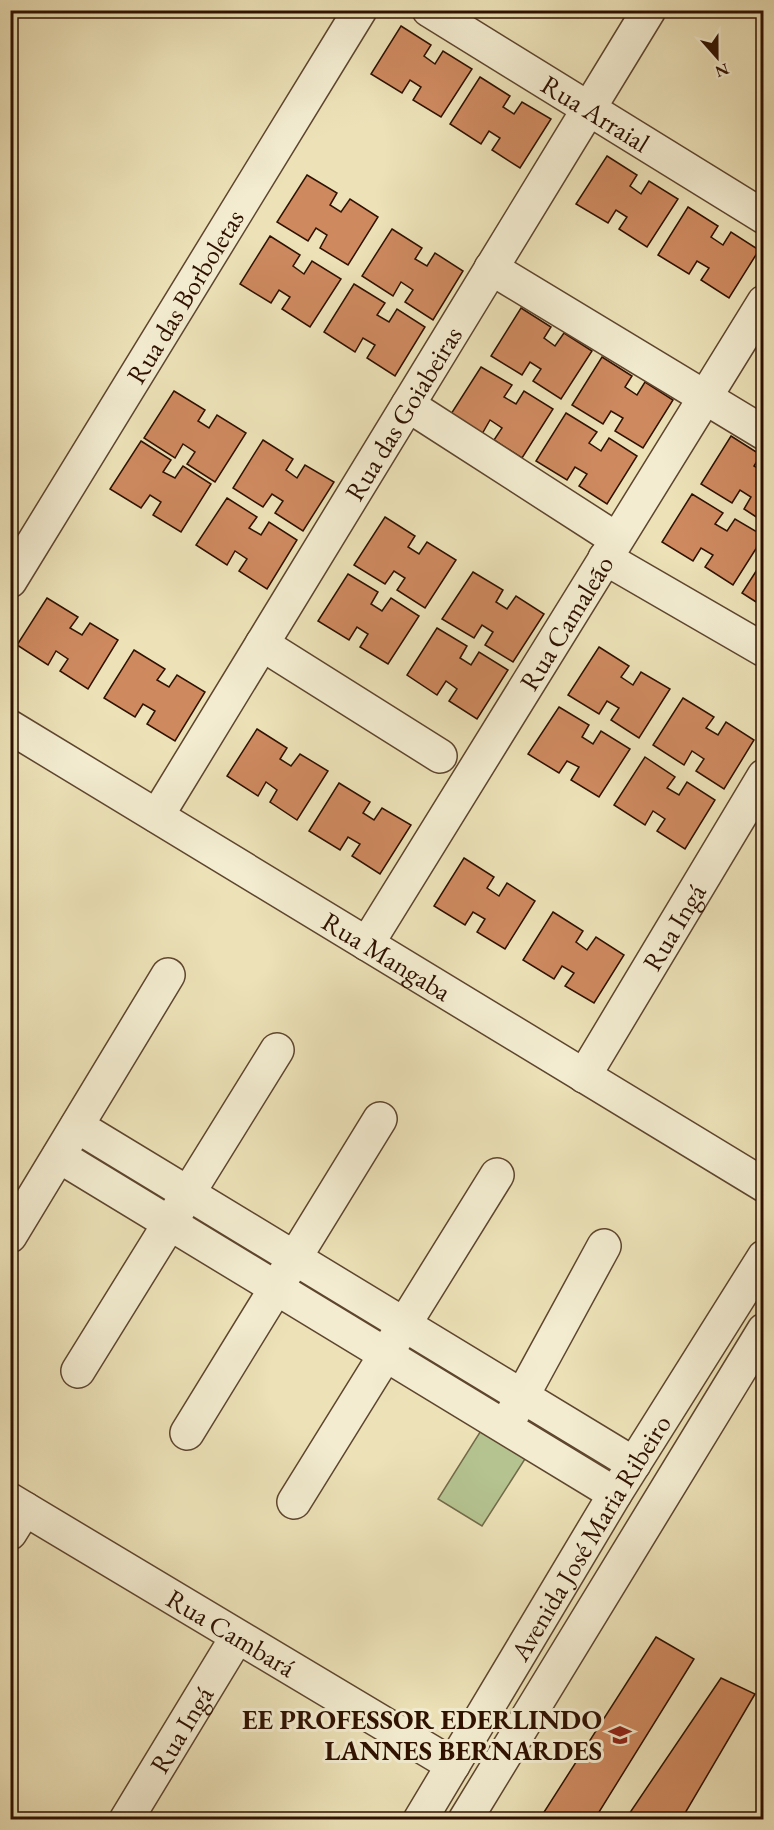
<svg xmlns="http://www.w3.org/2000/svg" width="774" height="1830" font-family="'EB Garamond',serif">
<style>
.green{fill:#b4c390;stroke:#726a48;stroke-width:1.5}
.building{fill:#ce895f;stroke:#2f1100;stroke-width:1.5}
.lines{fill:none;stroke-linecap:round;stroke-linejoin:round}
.minor-casing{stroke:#5e452e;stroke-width:36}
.minor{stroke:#f3ecd0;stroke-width:33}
.labels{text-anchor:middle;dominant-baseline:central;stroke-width:6;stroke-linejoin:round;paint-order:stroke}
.street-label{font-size:27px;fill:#2f1100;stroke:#f3ecd0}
.poi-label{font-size:27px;font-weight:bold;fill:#2f1100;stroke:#f3ecd0;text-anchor:end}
</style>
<rect width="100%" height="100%" fill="#ece1b7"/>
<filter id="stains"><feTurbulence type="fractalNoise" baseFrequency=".00333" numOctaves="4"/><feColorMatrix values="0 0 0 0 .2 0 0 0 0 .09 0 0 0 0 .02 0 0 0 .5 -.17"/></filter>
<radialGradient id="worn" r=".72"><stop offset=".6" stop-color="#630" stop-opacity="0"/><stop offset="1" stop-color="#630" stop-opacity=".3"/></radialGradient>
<path class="green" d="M482,1429L525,1459L482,1526L438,1499Z"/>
<g class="building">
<path d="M401,26L431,45L424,56L435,64L443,51L472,69L441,117L413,100L421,87L410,80L402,93L371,74Z"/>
<path d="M480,77L510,96L503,107L514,114L522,102L551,119L520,168L492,150L500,138L489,131L481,144L450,124Z"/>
<path d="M607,156L637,175L630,186L641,194L649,181L678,199L647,247L619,229L627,217L616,210L608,223L576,204Z"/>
<path d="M307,175L337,193L330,205L341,212L350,199L378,217L348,265L320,248L327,235L316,228L308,241L277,222Z"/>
<path d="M688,207L718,226L711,237L723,245L731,232L759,250L729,298L701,280L709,268L697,261L689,274L658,255Z"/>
<path d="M392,229L422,248L415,259L427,266L435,253L463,271L433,320L405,302L413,290L401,282L393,296L362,276Z"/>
<path d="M270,236L300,255L293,266L304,274L312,261L341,279L310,327L282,309L290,297L279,290L271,303L240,284Z"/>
<path d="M354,284L385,303L377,315L389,322L397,309L425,327L395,376L367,358L375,345L363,338L355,352L324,332Z"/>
<path d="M521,308L551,327L544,338L555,346L564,333L592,351L561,399L533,381L541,369L530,362L522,375L491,356Z"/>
<path d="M602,357L632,376L625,387L637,395L645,382L673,400L643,448L615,431L623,418L611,411L603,424L572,405Z"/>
<path d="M481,367L512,385L504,397L516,404L524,391L553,409L522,458L494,440L502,428L490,420L482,434L451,414Z"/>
<path d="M174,391L205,410L198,421L209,428L217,415L246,433L215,482L187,464L195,452L183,444L175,458L144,438Z"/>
<path d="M566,413L597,432L589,443L601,451L609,438L637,456L607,504L579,486L587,474L575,467L567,480L536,461Z"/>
<path d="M731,436L761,455L754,466L764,472V522L744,509L751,497L740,490L732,503L701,484Z"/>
<path d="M263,440L293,459L286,470L297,478L305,465L334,482L303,531L275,513L283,501L272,494L263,507L233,488Z"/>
<path d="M141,441L171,460L163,472L175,478L183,466L211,484L181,532L153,515L161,502L150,495L141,508L110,489Z"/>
<path d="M692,494L723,513L715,524L727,531L735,519L764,536L733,585L705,567L713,555L701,548L693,561L662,542Z"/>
<path d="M227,498L257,517L249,528L261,535L269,522L297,540L267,589L239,571L247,559L235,551L227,565L196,545Z"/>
<path d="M385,517L415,536L408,547L419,554L427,542L456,560L425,608L397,590L405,578L394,571L385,584L354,565Z"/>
<path d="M764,559V607L742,593Z"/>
<path d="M473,572L503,590L496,602L507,609L516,596L544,614L513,662L485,645L493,632L482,625L474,638L442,619Z"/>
<path d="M348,574L378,592L371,604L382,611L391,598L419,616L388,664L360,647L368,634L357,627L349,640L318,621Z"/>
<path d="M47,598L78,617L70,628L82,635L90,623L118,640L88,689L60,671L68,659L56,651L48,665L17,645Z"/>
<path d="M437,628L467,646L460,658L471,665L479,652L508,670L477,719L449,701L457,689L446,681L437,695L407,675Z"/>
<path d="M599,647L629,666L621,677L633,685L641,672L670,689L639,738L611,720L619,708L607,701L599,714L568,695Z"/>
<path d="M134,650L165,669L157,680L169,687L177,675L205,692L175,741L147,724L155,711L143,704L135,717L104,698Z"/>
<path d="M683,698L714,717L706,728L718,735L726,722L754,740L724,789L696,771L704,759L692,751L684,765L653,745Z"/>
<path d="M559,707L589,725L582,737L593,744L601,731L630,749L599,797L571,780L579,767L567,761L559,773L528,754Z"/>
<path d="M257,729L287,748L280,759L291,766L300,754L328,771L297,820L270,802L277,790L266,782L258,796L227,776Z"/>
<path d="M645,757L675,777L667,788L679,795L687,782L715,800L685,849L657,831L665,819L653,811L645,825L614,805Z"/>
<path d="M339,783L370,802L363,813L374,820L382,808L411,825L380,874L352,856L360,844L348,837L340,850L309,831Z"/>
<path d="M464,858L494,877L487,888L499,896L507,883L535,901L505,949L477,932L485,919L473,912L465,925L434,906Z"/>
<path d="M553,912L583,931L576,942L587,950L596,937L624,955L594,1003L565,986L574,973L562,966L554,979L523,960Z"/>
<path d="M656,1637L694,1659L599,1812L611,1820H539Z"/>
<path d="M721,1678L755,1694L681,1820H625Z"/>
</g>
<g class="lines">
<g class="minor-casing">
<g id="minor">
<path id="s1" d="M429,10L764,217"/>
<path d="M491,268L764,433"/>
<path d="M408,405L616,539"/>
<path d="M605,558L764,650"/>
<path id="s2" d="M10,581L360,10"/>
<path d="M262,644L440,756"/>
<path id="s3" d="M10,727L764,1185"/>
<path id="s4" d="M157,816L649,10"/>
<path id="s5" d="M367,944L764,302"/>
<path id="s6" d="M584,1076L764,776"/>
<path d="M77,1126L634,1464"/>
<path d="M59,1156L615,1494"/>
<path d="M10,1236L168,975"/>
<path d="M78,1371L277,1050"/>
<path d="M513,1413L604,1246"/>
<path d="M187,1433L380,1119"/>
<path id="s7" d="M10,1500L453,1765"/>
<path d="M294,1502L497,1175"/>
<path d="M10,1533L25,1509"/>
<path id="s8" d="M126,1820L237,1637"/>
<path id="s9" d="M420,1820L615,1494L764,1257"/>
<path d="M465,1820L764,1330"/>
</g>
</g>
<use href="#minor" class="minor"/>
</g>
<defs>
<g id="school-bare" transform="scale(1.8)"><path d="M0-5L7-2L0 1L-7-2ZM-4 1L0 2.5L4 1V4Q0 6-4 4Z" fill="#8f2418" stroke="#f3ecd0" stroke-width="2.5" paint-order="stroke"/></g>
</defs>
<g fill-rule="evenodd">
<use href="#school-bare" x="620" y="1735"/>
</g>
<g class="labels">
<g class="street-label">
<text stroke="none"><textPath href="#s1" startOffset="196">Rua Arraial</textPath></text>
<text stroke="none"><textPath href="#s2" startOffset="334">Rua das Borboletas</textPath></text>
<text stroke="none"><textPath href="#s4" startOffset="472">Rua das Goiabeiras</textPath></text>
<text stroke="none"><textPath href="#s5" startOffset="378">Rua Camaleão</textPath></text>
<text stroke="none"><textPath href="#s6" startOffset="174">Rua Ingá</textPath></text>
<text stroke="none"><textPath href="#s3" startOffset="441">Rua Mangaba</textPath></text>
<text stroke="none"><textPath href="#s9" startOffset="330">Avenida José Maria Ribeiro</textPath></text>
<text stroke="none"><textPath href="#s7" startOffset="258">Rua Cambará</textPath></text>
<text stroke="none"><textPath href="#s8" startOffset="106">Rua Ingá</textPath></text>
</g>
<g class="poi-label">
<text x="602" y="1719">EE PROFESSOR EDERLINDO<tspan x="602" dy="31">LANNES BERNARDES</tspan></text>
</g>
</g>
<rect width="774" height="1830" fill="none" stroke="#ece1b7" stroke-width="36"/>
<rect x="12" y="12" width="750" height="1806" fill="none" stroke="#2f1100" stroke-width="3"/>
<rect x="18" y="18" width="738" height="1794" fill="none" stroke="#2f1100" stroke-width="1.5"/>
<g transform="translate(717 57) rotate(159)" stroke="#f3ecd0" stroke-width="4.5" paint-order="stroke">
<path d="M0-4.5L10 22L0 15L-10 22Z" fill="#2f1100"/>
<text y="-9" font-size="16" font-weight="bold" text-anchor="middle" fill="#2f1100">N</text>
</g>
<rect width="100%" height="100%" filter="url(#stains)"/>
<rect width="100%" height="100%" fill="url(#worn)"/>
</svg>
